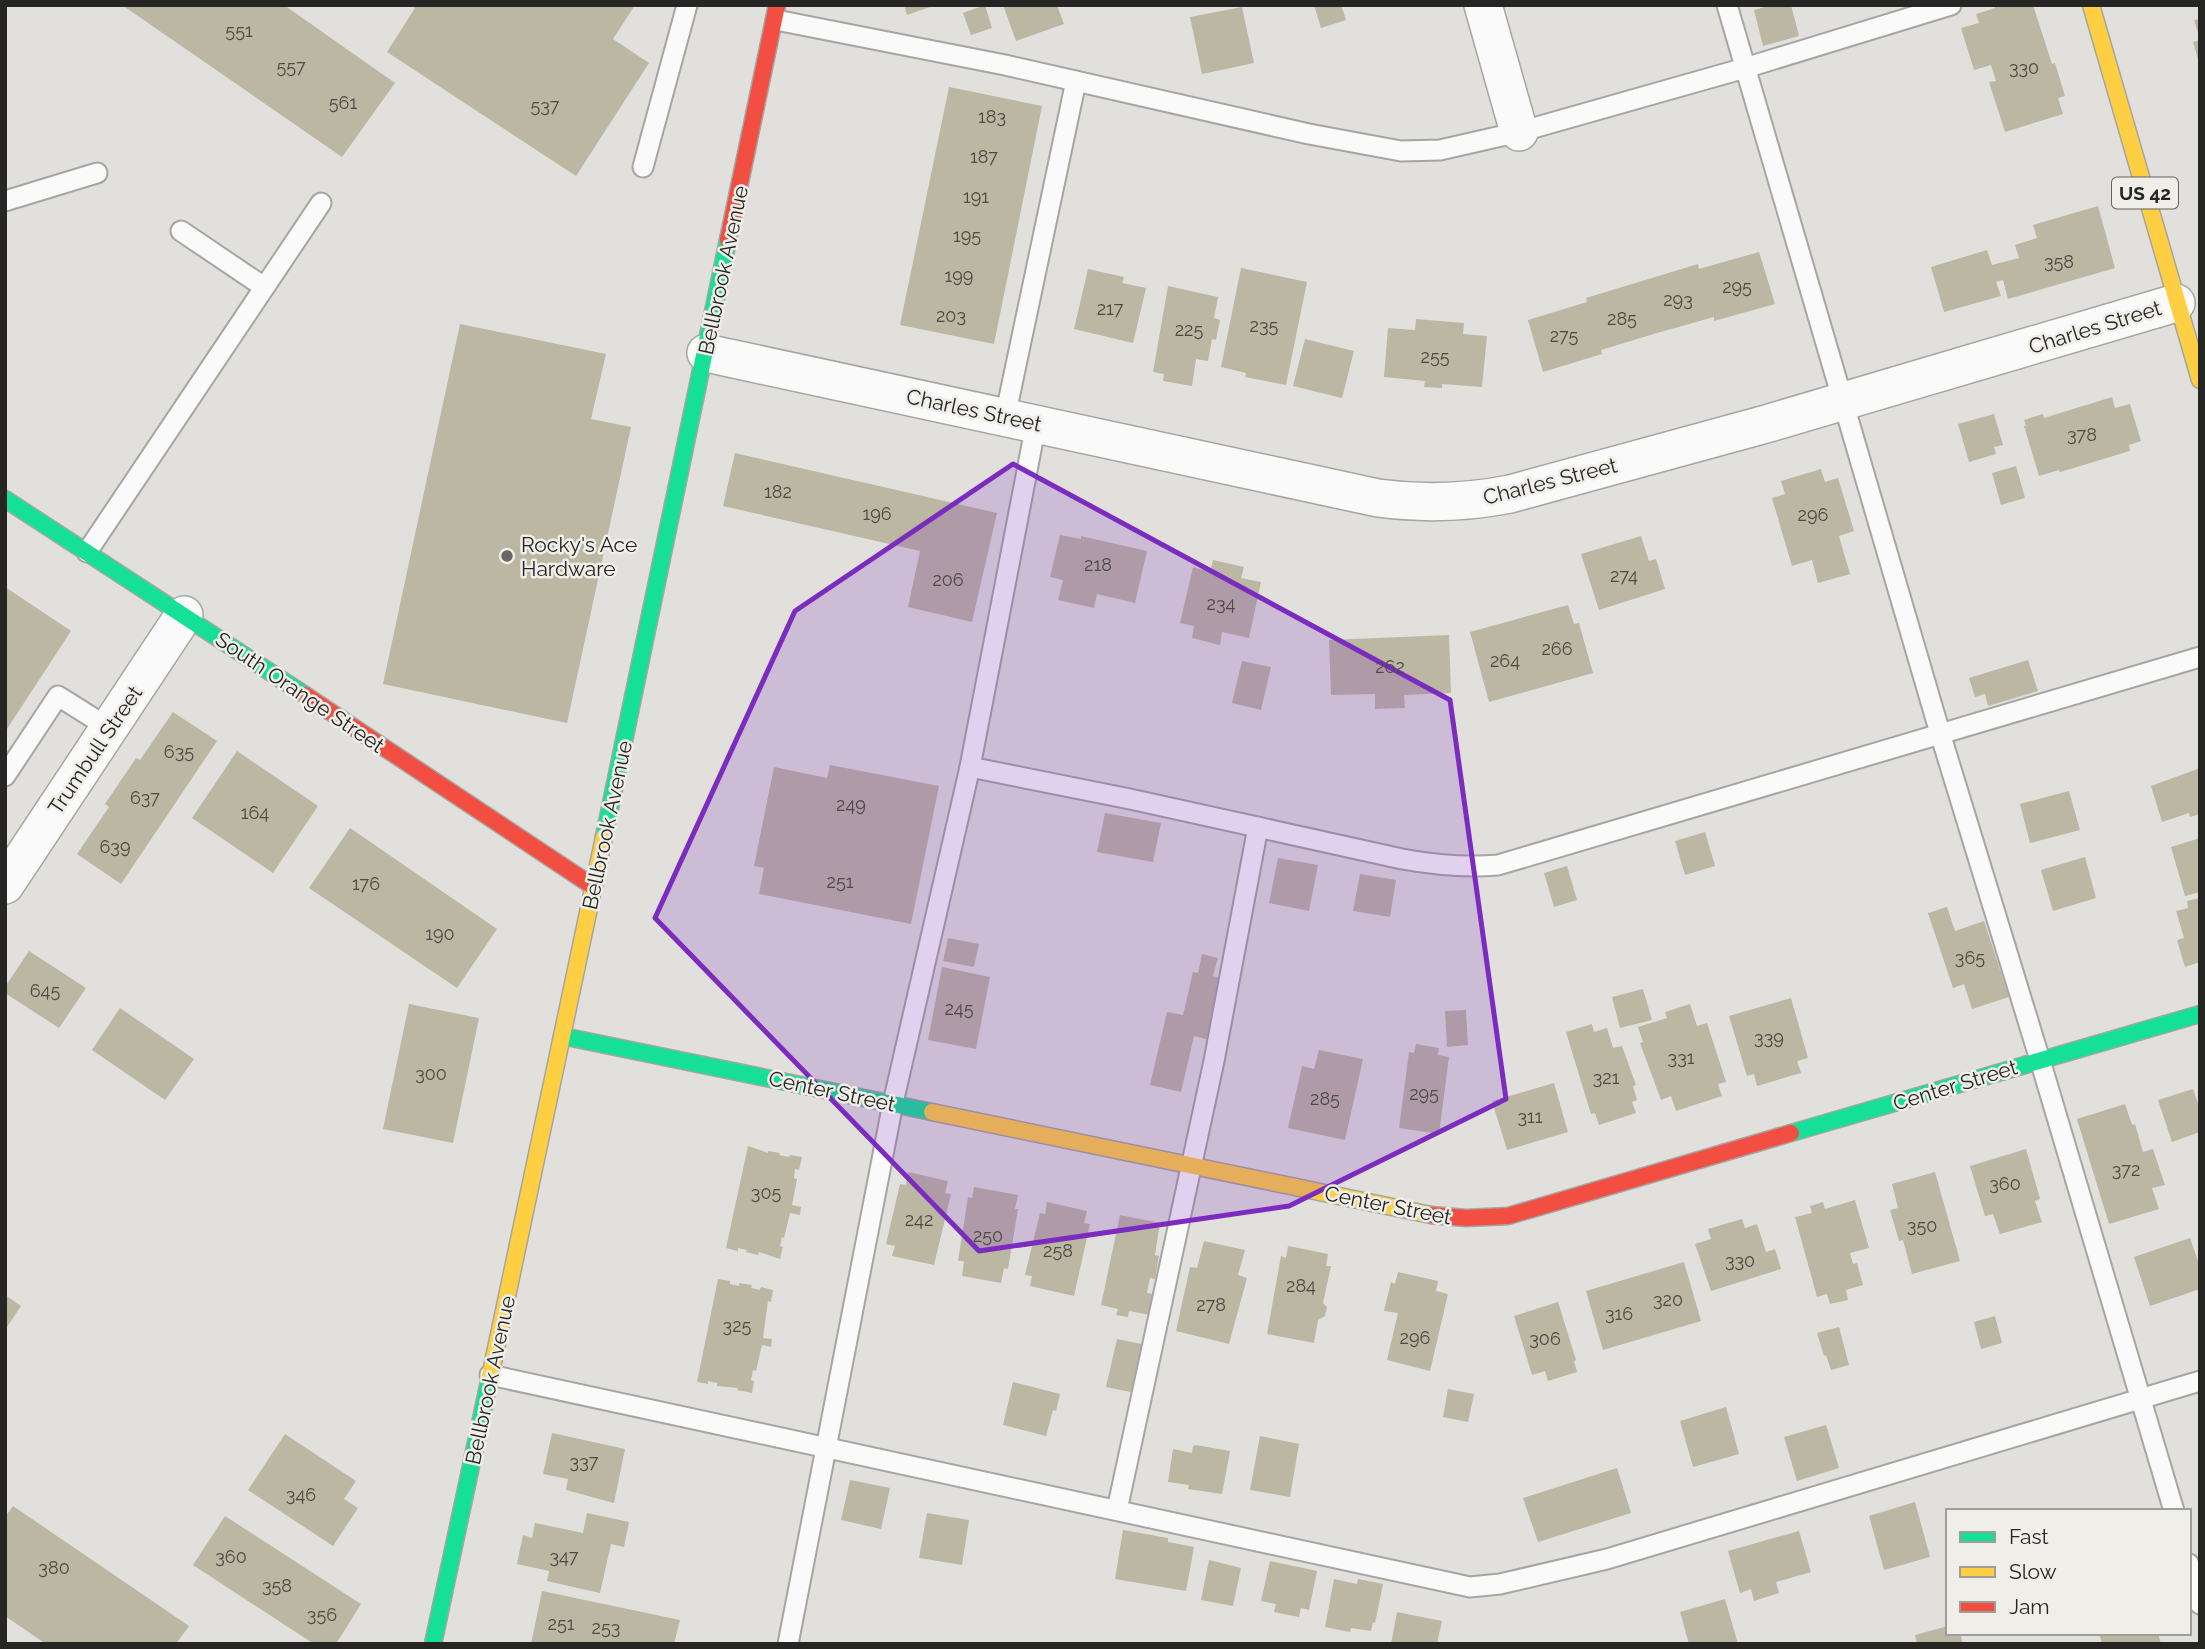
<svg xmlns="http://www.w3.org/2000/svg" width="2205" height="1649" font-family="Raleway,sans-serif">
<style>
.building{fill:#bcb7a2}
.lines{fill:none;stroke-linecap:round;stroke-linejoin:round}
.lane-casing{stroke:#a5a5a2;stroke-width:23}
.street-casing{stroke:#a5a5a2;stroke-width:40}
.fast-casing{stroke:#a5a5a2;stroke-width:19}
.slow-casing{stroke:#a5a5a2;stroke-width:19}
.jam-casing{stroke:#a5a5a2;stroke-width:19}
.lane{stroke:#fafafa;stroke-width:19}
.street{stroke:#fafafa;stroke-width:37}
.fast{stroke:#16e098;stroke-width:16}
.slow{stroke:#ffcf43;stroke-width:16}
.jam{stroke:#f24e42;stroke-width:16}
.marked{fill:#7b2cbf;fill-opacity:0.2;stroke:#7b2cbf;stroke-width:5;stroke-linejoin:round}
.poi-dot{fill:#676664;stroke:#efeee8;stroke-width:2.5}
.labels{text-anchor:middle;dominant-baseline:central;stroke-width:5;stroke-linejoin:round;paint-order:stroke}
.number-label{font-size:18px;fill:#4b4a43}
.shield{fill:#efeee8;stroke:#62615e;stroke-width:2}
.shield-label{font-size:19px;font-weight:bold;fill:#252523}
.street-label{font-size:21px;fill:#252523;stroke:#efeee8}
.poi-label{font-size:21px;fill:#252523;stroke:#efeee8;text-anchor:start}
</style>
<rect width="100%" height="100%" fill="#e1e0dc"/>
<g class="building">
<path d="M122,5H284L395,83L342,157Z"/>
<path d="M411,5H635L613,39L649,63L576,176L387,52L415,8Z"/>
<path d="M904,5H933V6L907,15Z"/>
<path d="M985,5L992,28L971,35L963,13Z"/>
<path d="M1003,5H1057L1064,24L1016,41Z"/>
<path d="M1314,5H1341L1346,20L1321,28Z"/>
<path d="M1772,5H1791L1799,36L1763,46L1754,10Z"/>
<path d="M1995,5H2033L2052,64L2055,63L2065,96L2058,98L2063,114L2005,132L1989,82L1996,81L1991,65L1974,70L1961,28L1979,23L1976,14L1995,8Z"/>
<path d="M1242,7L1254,63L1202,74L1190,17Z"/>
<path d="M2200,19V36H2199L2194,20Z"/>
<path d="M2200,40V62L2199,63L2193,42Z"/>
<path d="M949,87L1042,106L994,344L900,325Z"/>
<path d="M2098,206L2115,268L2008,299L2003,280L1996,282L2001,296L1944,312L1931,267L1987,250L1992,265L2019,258L2015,245L2037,238L2033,225Z"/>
<path d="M1759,252L1775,304L1714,321V317L1657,333L1601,350L1602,354L1543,372L1528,320L1587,302L1586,298L1698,264L1699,269Z"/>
<path d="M1241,268L1307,282L1286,385L1245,377L1246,373L1221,367Z"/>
<path d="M1088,269L1124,277L1122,283L1146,288L1133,343L1074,329Z"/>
<path d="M1168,286L1218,297L1214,318L1220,320L1216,340L1212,339L1208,361L1196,359L1192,386L1163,381L1164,374L1153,372Z"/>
<path d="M1416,319L1464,323L1463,334L1487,336L1482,387L1442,384V388L1424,387L1425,381L1384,377L1388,328L1415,330Z"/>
<path d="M460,324L606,354L591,419L631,427L567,723L383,684Z"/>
<path d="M1305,339L1354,351L1342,398L1293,386Z"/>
<path d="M2112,397L2115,408L2130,404L2141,441L2129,445L2130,451L2060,472L2059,470L2039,476L2024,426H2026L2024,420L2043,414L2044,418Z"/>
<path d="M1994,414L2003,445L1994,447L1996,454L1969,462L1958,424Z"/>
<path d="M735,453L997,513L972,622L908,607L920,551L723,506Z"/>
<path d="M2016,466L2025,498L2001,505L1992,473Z"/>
<path d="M1821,469L1825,482L1838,478L1854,531L1839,536L1850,574L1818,583L1812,560L1792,566L1772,498L1785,494L1781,481Z"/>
<path d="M1060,535L1081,539V536L1147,551L1135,603L1097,594L1094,608L1058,600L1063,580L1050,577Z"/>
<path d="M1641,536L1649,561L1656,559L1665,589L1599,610L1581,554Z"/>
<path d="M1213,560L1244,567L1241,578L1261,582L1249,638L1222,632L1220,645L1192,638L1194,626L1180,623L1193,567L1210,572Z"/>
<path d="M5,587L71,631L5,732Z"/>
<path d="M1568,605L1574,624L1579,623L1593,673L1489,702L1470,632Z"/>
<path d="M1449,635L1451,693L1404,695L1405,708L1375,709V694L1331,695L1329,640Z"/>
<path d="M2028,660L2038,691L1988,706L1985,694L1975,697L1969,678Z"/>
<path d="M1242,661L1271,667L1261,710L1232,703Z"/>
<path d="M173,712L217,741L121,884L77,854L109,807L105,804L136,758L140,760Z"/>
<path d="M237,751L318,806L273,873L192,818Z"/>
<path d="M830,765L939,786L911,924L759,894L764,868L754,866L774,767L827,778Z"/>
<path d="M2200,768V814L2190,817L2189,813L2162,822L2151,786Z"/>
<path d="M2069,791L2080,830L2030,843L2020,804Z"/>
<path d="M1105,813L1161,823L1153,862L1097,852Z"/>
<path d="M350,828L497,929L457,988L309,888Z"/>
<path d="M1705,832L1715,866L1685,875L1675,841Z"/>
<path d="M2200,838V892L2185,896L2171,847Z"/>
<path d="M2085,857L2096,898L2053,911L2041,870Z"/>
<path d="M1278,858L1318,865L1309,911L1269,903Z"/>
<path d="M1567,866L1577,900L1554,907L1544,873Z"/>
<path d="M1360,874L1396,880L1390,917L1353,911Z"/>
<path d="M2200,898V962L2185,967L2177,940L2184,938L2176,911L2188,908L2187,901Z"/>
<path d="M1947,907L1955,931L1984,921L2009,997L1972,1009L1964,984L1953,988L1928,913Z"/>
<path d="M948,938L979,944L974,967L943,961Z"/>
<path d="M29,951L86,988L59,1028L5,993V987Z"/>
<path d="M1202,954L1218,958L1213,976L1225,979L1210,1040L1194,1036L1181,1092L1150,1085L1167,1012L1183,1015L1193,972L1198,973Z"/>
<path d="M942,967L990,977L976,1049L928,1040Z"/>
<path d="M1643,989L1652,1020L1620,1028L1612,997Z"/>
<path d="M1791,998L1808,1058L1797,1061L1801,1073L1757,1086L1754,1074L1747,1076L1729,1016Z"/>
<path d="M409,1004L479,1018L453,1143L383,1129Z"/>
<path d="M1690,1004L1697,1026L1707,1023L1726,1082L1718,1084L1722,1096L1676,1111L1671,1096L1661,1100L1640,1043L1643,1042L1638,1027L1667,1018L1665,1012Z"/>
<path d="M120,1008L194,1059L165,1100L92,1050Z"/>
<path d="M1466,1010L1468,1045L1447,1047L1445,1011Z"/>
<path d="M1592,1024L1594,1032L1607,1028L1613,1048L1622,1046L1636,1085L1633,1086L1637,1100L1632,1102L1636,1113L1599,1125L1595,1113L1591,1114L1566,1032Z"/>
<path d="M1416,1044L1439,1048L1438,1055L1449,1057L1439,1134L1399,1128L1409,1052L1414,1053Z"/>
<path d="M1319,1050L1363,1059L1345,1140L1288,1128L1302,1066L1314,1069Z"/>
<path d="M1554,1083L1568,1132L1507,1150L1492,1101Z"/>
<path d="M2193,1089L2200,1109V1132L2172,1142L2158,1100Z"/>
<path d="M2125,1104L2132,1125L2135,1124L2143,1152L2153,1149L2165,1185L2152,1188L2159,1209L2109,1224L2077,1119Z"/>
<path d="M748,1146L768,1153V1151L780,1153L779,1155L789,1157L790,1155L802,1157L799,1170L795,1169L794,1178L797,1179L792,1205L801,1207L800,1215L790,1213L784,1238L782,1237L780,1246L783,1247L780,1259L759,1252L758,1255L746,1252L747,1250L738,1248V1251L726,1248Z"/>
<path d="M2026,1149L2040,1199L2035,1201L2042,1222L2000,1234L1993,1214L1985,1216L1970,1166Z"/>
<path d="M908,1172L948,1181L945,1193L951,1194L934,1265L892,1256L895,1246L886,1244L900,1184L906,1185Z"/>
<path d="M1935,1172L1960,1261L1912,1274L1903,1240L1899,1241L1890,1210L1898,1208L1892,1184Z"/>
<path d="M974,1187L1018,1195L1015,1209H1018L1008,1269L1004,1268L1001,1283L962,1276L964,1261H958L968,1197L972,1198Z"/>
<path d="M1855,1200L1869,1248L1850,1253L1853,1264L1857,1263L1863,1285L1846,1290L1848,1300L1830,1304L1827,1294L1817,1297L1795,1217L1812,1213L1810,1206L1823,1202L1825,1209Z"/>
<path d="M1047,1202L1087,1211L1084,1223L1090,1224L1074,1296L1030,1286L1032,1276L1025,1275L1040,1213L1045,1214Z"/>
<path d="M1120,1215L1160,1223L1155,1255L1159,1256L1155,1279L1150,1278L1147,1293L1155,1294L1150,1315L1129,1311L1128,1317L1116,1315L1118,1309L1101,1305Z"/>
<path d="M1742,1219L1745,1228L1757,1224L1766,1252L1775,1249L1781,1269L1711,1291L1695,1244L1711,1239L1708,1229Z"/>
<path d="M2190,1238L2200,1267V1289L2150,1306L2134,1257Z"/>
<path d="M1204,1241L1245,1250L1238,1275L1247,1278L1229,1344L1176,1331L1190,1267L1197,1268Z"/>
<path d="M1288,1246L1328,1254L1326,1266H1331L1323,1303L1327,1307L1325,1316L1318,1320L1314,1343L1267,1334L1281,1256L1286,1258Z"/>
<path d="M1684,1262L1701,1321L1603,1350L1586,1291Z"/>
<path d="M1398,1272L1438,1281L1436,1291L1448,1294L1430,1371L1387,1360L1398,1313L1384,1311L1391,1282L1395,1284Z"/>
<path d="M718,1279L730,1281V1284L739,1286V1283L752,1285L751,1288L760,1290L761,1287L773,1290L771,1302L768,1301L763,1338L772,1339L771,1347L762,1345L756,1371L753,1370L751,1380L754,1381L752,1393L737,1390L738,1388L717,1386V1383L708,1381V1384L697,1382Z"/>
<path d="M5,1295L21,1306L5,1330Z"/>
<path d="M1558,1302L1576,1360L1574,1361L1577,1372L1548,1381L1545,1371L1532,1375L1514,1316Z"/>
<path d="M1995,1316L2002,1343L1981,1349L1974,1322Z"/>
<path d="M1839,1327L1849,1365L1831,1370L1826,1355L1824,1356L1817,1333Z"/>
<path d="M1117,1339L1146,1345L1135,1393L1106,1387Z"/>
<path d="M1013,1382L1060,1394L1056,1411L1053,1410L1046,1436L1003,1425Z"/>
<path d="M1448,1389L1474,1394L1468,1422L1443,1417Z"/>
<path d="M1726,1407L1739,1454L1693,1467L1680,1421Z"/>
<path d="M1826,1425L1839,1468L1797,1481L1784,1437Z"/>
<path d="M552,1433L625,1449L614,1503L566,1490L568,1479L543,1474Z"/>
<path d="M285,1434L356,1481L344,1499L358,1508L333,1546L248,1490Z"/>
<path d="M1260,1436L1299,1444L1290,1497L1250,1490Z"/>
<path d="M1196,1445L1230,1451L1222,1494L1188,1489L1189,1485L1168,1482L1173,1449L1192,1453L1193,1446Z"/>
<path d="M1617,1468L1631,1513L1538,1542L1523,1498Z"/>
<path d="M850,1480L890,1488L881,1529L841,1520Z"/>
<path d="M1915,1502L1930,1557L1884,1570L1869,1516Z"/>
<path d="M13,1506L189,1626L176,1644H46L5,1616V1517Z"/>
<path d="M587,1513L629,1522L624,1547L611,1544L600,1593L547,1581L549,1571L517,1564L523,1535L532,1538L535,1523L583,1533Z"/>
<path d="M927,1513L969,1520L962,1565L919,1558Z"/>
<path d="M225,1516L361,1604L336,1644H314L193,1565Z"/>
<path d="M1123,1530L1168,1538V1542L1194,1547L1186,1591L1115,1579Z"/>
<path d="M1799,1531L1811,1572L1776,1582L1779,1593L1754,1601L1751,1589L1740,1593L1728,1551Z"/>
<path d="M1209,1560L1241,1568L1233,1606L1201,1600Z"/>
<path d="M1270,1561L1317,1571L1309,1610L1301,1608L1299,1617L1274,1612L1276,1604L1261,1601Z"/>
<path d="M1334,1579L1357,1584L1358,1579L1383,1584L1375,1623L1373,1622L1371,1631L1351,1628L1350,1632L1325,1627Z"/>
<path d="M542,1591L680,1620L674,1644H531Z"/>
<path d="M1725,1599L1738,1644H1689L1680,1612Z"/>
<path d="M1397,1612L1442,1621L1437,1644H1391Z"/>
<path d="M1948,1626V1633H1960L1963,1644H1917L1915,1635Z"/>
<path d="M2099,1633H2158L2161,1644H2102Z"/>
</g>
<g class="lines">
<g class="lane-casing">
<g id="lane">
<path d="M1727,5L1940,733L2040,1060L2174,1511"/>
<path d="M776,20L1005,65L1309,134L1401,151L1440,150L1519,132L1745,68L1951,5"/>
<path d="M643,167L687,5"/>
<path d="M5,201L97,173"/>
<path d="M181,231L264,287"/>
<path d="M1005,417L1076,81"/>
<path d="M87,552L321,203"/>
<path d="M970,767L1130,799L1402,859C1435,865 1464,868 1498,865L2200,657"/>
<path d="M5,776L58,696L109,728"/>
<path d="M490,1375L1470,1587L1500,1584L1607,1559L2200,1381"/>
<path d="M1117,1510L1214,1061L1258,827"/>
<path d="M2189,1564L2200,1604"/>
<path d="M788,1644L893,1103L970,767L1036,424"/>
</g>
</g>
<g class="street-casing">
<g id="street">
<path d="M1483,5L1519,132"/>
<path d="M706,353L1378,498C1423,504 1465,503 1510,494L1766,424L2176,303"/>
<path d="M5,885L184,615"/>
</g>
</g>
<g class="fast-casing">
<g id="fast">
<path d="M5,499L305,695"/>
<path d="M604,837L728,240"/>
<path d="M562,1036L932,1112"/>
<path d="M1791,1133L2200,1014"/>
<path d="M433,1644L490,1377"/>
</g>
</g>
<g class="slow-casing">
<g id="slow">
<path d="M2091,5L2200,380"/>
<path d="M932,1112L1431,1215"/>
<path d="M490,1377L604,837"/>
</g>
</g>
<g class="jam-casing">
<g id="jam">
<path d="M728,240L777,5"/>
<path d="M305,695L594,887"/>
<path d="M1431,1215L1466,1218L1508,1216L1791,1133"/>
</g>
</g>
<use href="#lane" class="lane"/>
<use href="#street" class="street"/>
<use href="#fast" class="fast"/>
<use href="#slow" class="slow"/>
<use href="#jam" class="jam"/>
</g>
<path class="marked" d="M1013,464L1450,700L1506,1099L1289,1206L979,1251L655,918L795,611Z"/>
<circle class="poi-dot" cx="507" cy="556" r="7"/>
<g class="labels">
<g class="number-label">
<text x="239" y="30">551</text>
<text x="291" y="66">557</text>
<text x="2024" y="67">330</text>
<text x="343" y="102">561</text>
<text x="545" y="105">537</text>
<text x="992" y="116">183</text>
<text x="984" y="156">187</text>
<text x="976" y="196">191</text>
<text x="967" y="235">195</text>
<text x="2059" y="261">358</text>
<text x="959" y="275">199</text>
<text x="1737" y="286">295</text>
<text x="1678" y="299">293</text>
<text x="1110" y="308">217</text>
<text x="951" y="315">203</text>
<text x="1622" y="318">285</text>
<text x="1264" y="325">235</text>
<text x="1189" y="329">225</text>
<text x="1564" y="335">275</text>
<text x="1435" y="356">255</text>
<text x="2082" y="434">378</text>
<text x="778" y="491">182</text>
<text x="877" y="513">196</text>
<text x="1813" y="514">296</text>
<text x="1098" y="564">218</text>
<text x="1624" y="575">274</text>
<text x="948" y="579">206</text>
<text x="1221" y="603">234</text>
<text x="1557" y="648">266</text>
<text x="1505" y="660">264</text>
<text x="1390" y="666">262</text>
<text x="179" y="751">635</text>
<text x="145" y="797">637</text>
<text x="851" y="804">249</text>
<text x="255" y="812">164</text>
<text x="115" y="846">639</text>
<text x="840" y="881">251</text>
<text x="366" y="883">176</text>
<text x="440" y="933">190</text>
<text x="1970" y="957">365</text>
<text x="45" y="990">645</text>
<text x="959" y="1008">245</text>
<text x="1769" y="1037">339</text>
<text x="1681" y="1057">331</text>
<text x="431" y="1073">300</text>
<text x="1606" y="1077">321</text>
<text x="1424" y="1093">295</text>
<text x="1325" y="1098">285</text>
<text x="1530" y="1116">311</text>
<text x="2126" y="1169">372</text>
<text x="2005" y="1183">360</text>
<text x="766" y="1192">305</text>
<text x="919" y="1219">242</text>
<text x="1922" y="1225">350</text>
<text x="988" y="1235">250</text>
<text x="1058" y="1250">258</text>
<text x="1740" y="1260">330</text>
<text x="1301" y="1285">284</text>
<text x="1668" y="1299">320</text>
<text x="1211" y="1304">278</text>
<text x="1619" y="1313">316</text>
<text x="737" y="1325">325</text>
<text x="1415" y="1337">296</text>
<text x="1545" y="1338">306</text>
<text x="584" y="1461">337</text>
<text x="301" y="1494">346</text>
<text x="231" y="1556">360</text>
<text x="564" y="1556">347</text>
<text x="54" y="1567">380</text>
<text x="277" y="1585">358</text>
<text x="322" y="1614">356</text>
<text x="561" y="1623">251</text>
<text x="606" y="1627">253</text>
</g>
<rect class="shield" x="2112" y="177.5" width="66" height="31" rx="5"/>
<g class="shield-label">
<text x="2145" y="193">US 42</text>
</g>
<g class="street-label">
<text transform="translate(723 270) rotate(-78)">Bellbrook Avenue</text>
<text transform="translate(2095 327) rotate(-17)">Charles Street</text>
<text transform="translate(974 410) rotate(12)">Charles Street</text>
<text transform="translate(1550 481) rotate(-14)">Charles Street</text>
<text transform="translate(300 692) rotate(34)">South Orange Street</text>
<text transform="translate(95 750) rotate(-56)">Trumbull Street</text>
<text transform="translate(607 825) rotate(-78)">Bellbrook Avenue</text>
<text transform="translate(1955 1085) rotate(-17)">Center Street</text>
<text transform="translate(832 1091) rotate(12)">Center Street</text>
<text transform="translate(1388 1205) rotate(11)">Center Street</text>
<text transform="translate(490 1380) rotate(-78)">Bellbrook Avenue</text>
</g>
<g class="poi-label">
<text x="521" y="544">Rocky's Ace<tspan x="521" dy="24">Hardware</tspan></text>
</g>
</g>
<rect width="2205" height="1649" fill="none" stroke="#252523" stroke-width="14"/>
<rect x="1946" y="1509" width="245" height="126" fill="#efeee8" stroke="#9e9e99" stroke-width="2"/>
<rect x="1960" y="1532" width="35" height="10" fill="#16e098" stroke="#9e9e99" stroke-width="2"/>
<text x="2009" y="1544" font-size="21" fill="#252523">Fast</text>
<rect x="1960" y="1567" width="35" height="10" fill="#ffcf43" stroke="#9e9e99" stroke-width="2"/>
<text x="2009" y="1579" font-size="21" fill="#252523">Slow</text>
<rect x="1960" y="1602" width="35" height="10" fill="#f24e42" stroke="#9e9e99" stroke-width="2"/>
<text x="2009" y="1614" font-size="21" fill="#252523">Jam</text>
</svg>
